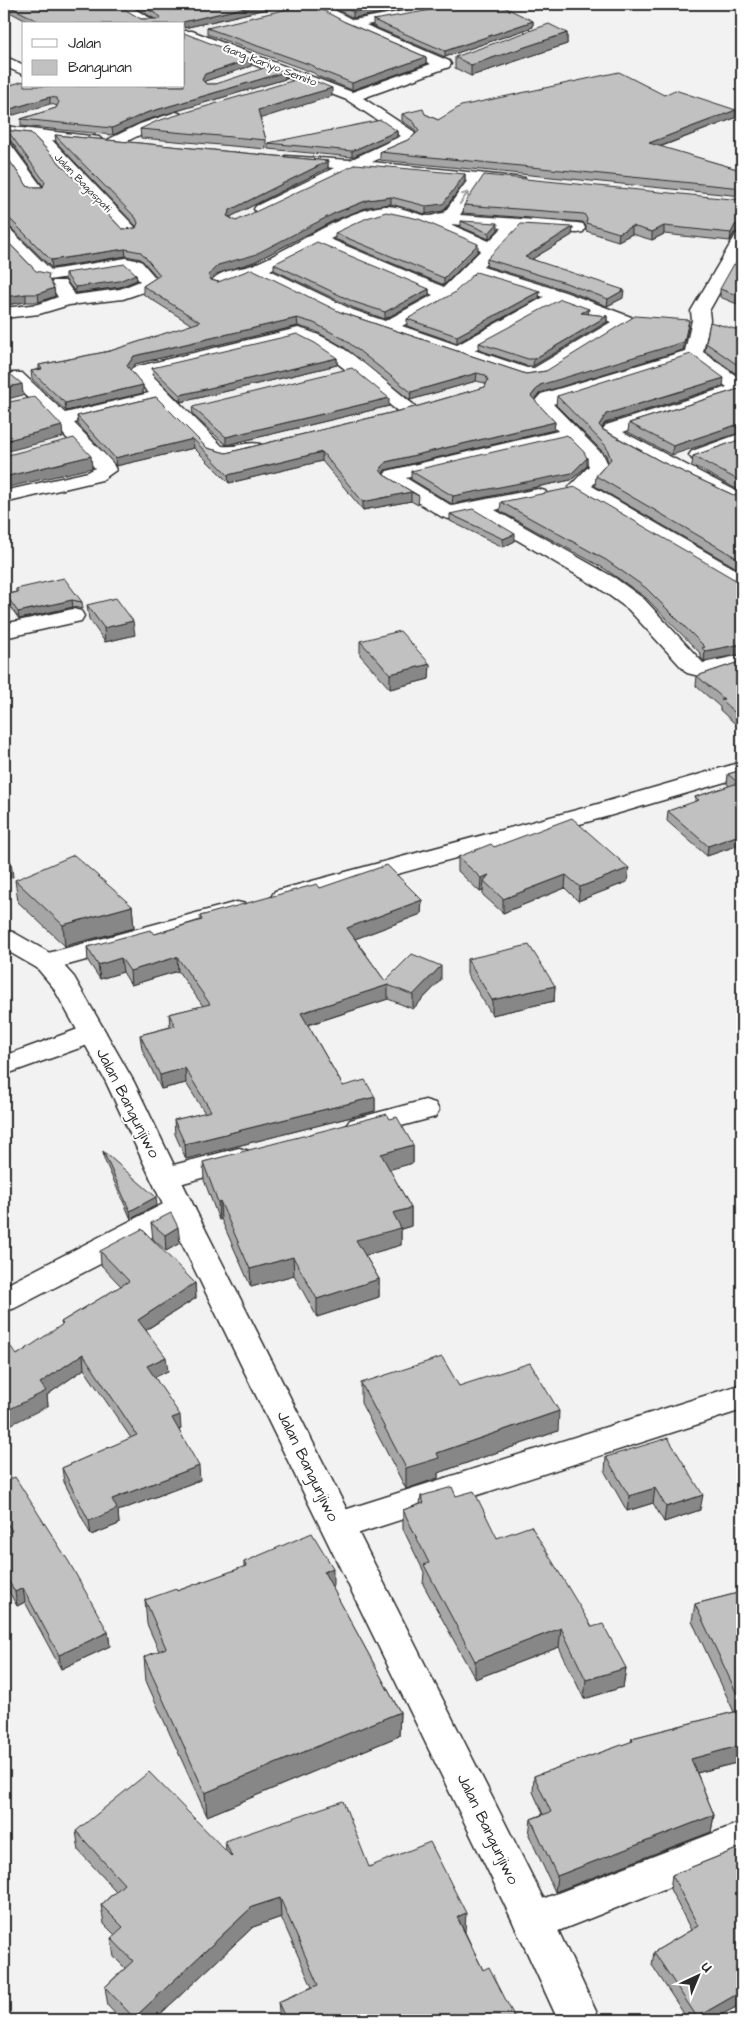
<svg xmlns="http://www.w3.org/2000/svg" width="746" height="2024" font-family="'Architects Daughter',sans-serif">
<style>
.lines{fill:none;stroke-linecap:round;stroke-linejoin:round}
.minor-casing{stroke:#2b2b2b;stroke-width:3}
.major-casing{stroke:#2b2b2b;stroke-width:3}
.minor{fill:#fff;fill-rule:evenodd}
.major{fill:#fff;fill-rule:evenodd}
.wall{fill:#a6a6a6;stroke:#2b2b2b}
.shaded-wall{fill:#878787;stroke:#2b2b2b}
.building{fill:#c1c1c1;stroke:#2b2b2b}
.oneway{stroke:#a0a0a0}
.labels{text-anchor:middle;dominant-baseline:central;stroke-width:4;stroke-linejoin:round;paint-order:stroke}
.far-street-label{font-size:11px;fill:#2b2b2b;stroke:#fff}
.near-street-label{font-size:16px;fill:#2b2b2b;stroke:#fff}
</style>
<rect width="100%" height="100%" fill="#f2f2f2"/>
<filter id="ink" filterUnits="userSpaceOnUse"><feTurbulence type="fractalNoise" baseFrequency=".02" numOctaves="2"/><feDisplacementMap in="SourceGraphic" scale="10" xChannelSelector="R" yChannelSelector="G"/><feConvolveMatrix kernelMatrix="1 2 1 2 8 2 1 2 1" color-interpolation-filters="sRGB"/></filter>
<g filter="url(#ink)">
<g class="lines">
<g class="minor-casing">
<g id="minor">
<path d="M110,4H126L160,24H142Z"/>
<path d="M306,4H323L353,20L444,4H473L466,8L366,25L449,61L451,64L449,67L363,98L413,131L417,138L409,145L372,162L525,178L527,181L519,186L482,182L460,215L577,223L583,224L585,228L583,232L577,233L520,229L483,267L565,292L631,317L634,321L631,325L545,377L526,380L341,318L253,275C239,276 228,290 213,287L210,283C220,268 241,270 255,264C294,248 343,210 385,206C400,205 419,216 430,216C433,216 439,213 444,213L467,181L354,170L268,212H256L254,209L256,206L334,168L285,162L283,159L285,156L350,160L401,136L347,100L184,38V31H192L352,92L431,64L346,27ZM386,216L419,223L481,250L444,287L330,239L366,222ZM450,224L502,228L489,241ZM317,246L433,295L385,321L353,310L270,270ZM475,276L544,297L457,345L402,326L453,298ZM560,303L611,322L534,368H527L474,350Z"/>
<path d="M4,56L24,65V75L4,66Z"/>
<path d="M176,112L181,114L184,117L181,120L150,130L119,145L114,147L106,142L109,139L140,124Z"/>
<path d="M4,126L99,137L102,140L99,143L94,145L52,140L135,227L137,231L135,235H123L33,138L4,136Z"/>
<path d="M4,140L9,142L42,187L44,190L42,193H30L4,156Z"/>
<path d="M4,228L10,229L51,270L126,258L141,261L159,282L149,290L123,299L69,305L39,314L4,318V308L39,304L58,297L50,285L53,281H65L75,295L120,289L140,281L126,268L49,280L38,277L4,242Z"/>
<path d="M742,233V252L709,311L710,320L703,352L742,380V395L623,432L742,494V508L735,506L603,437L600,433L606,425L727,387L690,361L553,404L604,456L609,467L592,486L742,573V588L734,587L572,491L569,487L589,466L585,458L567,440L406,478L452,506L538,489L545,491L548,495L545,499L495,510L615,578L644,599L703,663L742,655V669L707,678L687,673L628,609L599,588L473,514L449,519L442,517L385,482L382,478L387,471L558,431L532,404L541,394L685,351L692,320L691,311L734,238L736,234Z"/>
<path d="M298,328C343,339 379,377 414,405L417,409L414,413H400L331,358L297,339L151,374L222,446C235,448 247,441 260,444L263,448L260,452L230,459L209,455L158,403L74,423L112,462L116,470L102,480L4,503V491L88,472L95,468L34,403L8,381L6,377L8,373H22L65,413L149,393L129,372L131,368Z"/>
<path d="M742,433V446L699,461L692,459L689,455L692,451Z"/>
<path d="M73,609L81,611L84,616L81,621L4,638V624Z"/>
<path d="M742,762V777L609,816L284,905L275,903L271,897L275,891L591,806Z"/>
<path d="M237,902L246,904L250,910L246,916L46,971L37,968L33,962L37,956Z"/>
<path d="M92,1024L102,1026L106,1033L102,1040L4,1075V1056Z"/>
<path d="M425,1100L435,1103L439,1110L435,1117L360,1137L350,1134L345,1127L350,1120Z"/>
<path d="M239,1148L249,1151L254,1158L249,1165L165,1188L154,1184L150,1177L154,1170Z"/>
<path d="M180,1198L191,1201L195,1209L191,1217L15,1308L4,1312V1286L169,1201Z"/>
<path d="M742,1384V1410L338,1540L326,1536L321,1526L326,1516L338,1512Z"/>
<path d="M742,1822V1858L533,1941L519,1936L513,1922L519,1908Z"/>
</g>
</g>
<g class="major-casing">
<path id="major" d="M4,930L13,932L55,956L74,977L134,1082L195,1209L542,1896L600,2020H558L514,1924L165,1209L106,1082L53,987L37,968L4,949Z"/>
</g>
<use href="#minor" class="minor"/>
<use href="#major" class="major"/>
</g>
<g class="wall">
<path d="M4,4L141,19H155L129,4H288L184,28V24H32L4,9Z"/>
<path d="M327,4H433L353,18Z"/>
<path d="M373,20L533,21V27L445,57L373,26Z"/>
<path d="M345,22L426,57V64L352,90L317,76L314,73L207,34V28Z"/>
<path d="M567,33V44L471,76L455,68V57Z"/>
<path d="M251,59V66L205,81V83L206,84H216L285,72V79L146,120L113,135L21,126V119L56,108L57,106L4,87L184,86Z"/>
<path d="M664,95L735,118L660,147L737,169L742,166V196L380,160V152L410,139L416,133L414,129L402,121V114H425L438,120Z"/>
<path d="M332,96L260,118L266,140V149L141,138L140,129Z"/>
<path d="M4,130L31,133L122,229L136,228L137,227L56,142L55,135L328,161V168L230,217L236,221L465,174V182L443,211L426,214L391,204L368,207L335,220L254,262L219,273L211,280L340,312L526,374L546,371L689,320L688,328L683,350L540,393L534,400L555,422L554,430L385,470L383,474L384,475L419,496L418,505L411,501L363,510L322,461L229,483L194,448L116,466L78,424L77,416L156,397L207,448L226,453L415,407L485,387L486,385L485,383L476,381L410,400L344,347L315,331L298,326L135,364L130,370L143,385V393L66,411L32,379L31,371L39,369V365L110,351L192,325L143,294V286L157,277L141,259L126,256L52,268L11,228L4,227V153L28,187H43V186L11,141L4,139Z"/>
<path d="M397,131V137L352,157L268,149V143Z"/>
<path d="M742,200V232L734,233L730,241L664,234L652,240L632,234L618,241L586,231V226L583,222L463,213L464,205Z"/>
<path d="M461,221L498,230L489,239L461,227Z"/>
<path d="M573,227L572,235L532,259L623,298L607,306L566,290L486,266L487,259Z"/>
<path d="M335,233L478,251L444,285L335,239Z"/>
<path d="M4,238L36,271L50,282L54,288L55,296L39,302H26L4,305Z"/>
<path d="M274,264L429,289V295L385,319L354,308L274,270Z"/>
<path d="M742,268V306L720,297V289Z"/>
<path d="M65,273L136,274L137,280L120,287L76,293L65,279Z"/>
<path d="M540,291L539,298L457,343L407,326V319Z"/>
<path d="M588,314L607,316V322L533,366H527L479,350V343Z"/>
<path d="M742,331V378L705,351L706,343Z"/>
<path d="M337,358V365L181,402L153,375L152,368Z"/>
<path d="M723,386L605,423L602,429L662,462L742,499V571L595,486L596,476L608,462L606,455L556,405L557,396Z"/>
<path d="M742,388L672,455L628,432L629,423Z"/>
<path d="M389,406L226,445L193,415L192,407Z"/>
<path d="M742,439V492L692,465L693,456Z"/>
<path d="M587,458V466L571,480L452,504L411,479V471Z"/>
<path d="M501,502L734,579L704,661L701,658V654L645,597L605,569L500,511Z"/>
<path d="M450,514L515,541L503,547L450,521Z"/>
<path d="M16,589L82,602L83,609L73,607L19,619L7,602L6,595L16,592Z"/>
<path d="M87,605L135,635L105,642L89,619Z"/>
<path d="M360,641L430,664L429,679L390,689L360,655Z"/>
<path d="M742,661V730L720,710V707L696,686L697,676Z"/>
<path d="M742,770V844L707,856L667,821L668,811L695,802V797L729,786L727,784L728,774Z"/>
<path d="M494,847L627,882L578,901L565,888L503,913L483,895V891L480,892L458,871V857Z"/>
<path d="M15,880L132,906L134,928L65,946L18,902Z"/>
<path d="M320,888L422,900L421,914L355,939L385,981L441,980L413,1009L388,999L308,1025L343,1086L375,1097V1111L186,1159L175,1134L174,1120L205,1113L186,1083L161,1089L142,1049L140,1035L170,1027L169,1014L203,1006L178,971L131,985L123,972L100,979L88,961L87,947L155,934L200,920V916Z"/>
<path d="M467,959L555,986L554,1001L492,1015L467,974Z"/>
<path d="M390,1119L413,1145V1163L389,1169L411,1208V1226L401,1229V1245L365,1255L379,1279V1297L317,1317L294,1275L251,1287L221,1219L219,1220L204,1180L203,1162Z"/>
<path d="M103,1151L157,1205L131,1219L104,1159Z"/>
<path d="M151,1223L180,1243L166,1251L153,1239Z"/>
<path d="M100,1251L195,1283L196,1298L146,1330L168,1371L155,1377L181,1429L179,1430L200,1480L118,1511L119,1524L91,1535L64,1482L62,1468L131,1438L84,1369L47,1395L48,1406L17,1355L62,1326L61,1322L121,1286L101,1265Z"/>
<path d="M361,1383L459,1386L558,1431L438,1473V1478L406,1489L361,1403Z"/>
<path d="M606,1457L700,1510L664,1522L653,1503L627,1511L605,1472Z"/>
<path d="M4,1482L108,1632L110,1646L61,1669L25,1602L17,1606L4,1583V1535L7,1534L4,1529Z"/>
<path d="M421,1496H456L497,1538L592,1627L626,1668L623,1687L584,1699L559,1647L475,1679L423,1584L424,1572L403,1529V1510L420,1504Z"/>
<path d="M244,1562L333,1589L400,1712L399,1736L207,1816L146,1681L144,1657L159,1651L147,1624L145,1600L177,1591L244,1567Z"/>
<path d="M742,1592V1767L740,1762L697,1773L714,1815L711,1832L555,1892L529,1835L531,1819L543,1814L533,1792L534,1776L631,1742L632,1738L734,1712L692,1621L695,1604Z"/>
<path d="M76,1831L226,1850L225,1841L369,1867L465,1932L483,1970L516,2020H280L278,2002L312,1987L281,1917L253,1927L154,2020H121L108,2006L105,1987L125,1968L114,1957L111,1938L115,1935L104,1924L101,1905L116,1891L79,1851Z"/>
<path d="M742,1847V2010L739,2012L736,2007L712,2020H688L652,1965L654,1952L691,1930L670,1889L672,1875Z"/>
</g>
<g class="shaded-wall">
<path d="M260,4H288L184,28L183,22Z"/>
<path d="M398,4H433L353,18V12Z"/>
<path d="M533,21V27L445,57V51Z"/>
<path d="M567,33V44L471,76V65Z"/>
<path d="M426,57V64L352,90V83Z"/>
<path d="M251,59V66L205,81L202,87V80L205,74Z"/>
<path d="M285,72V79L146,120L113,135L112,128L146,113Z"/>
<path d="M332,88V96L259,119L258,110Z"/>
<path d="M50,97V104L4,118V111Z"/>
<path d="M736,110L735,118L648,151L649,143Z"/>
<path d="M397,131V137L352,157V151Z"/>
<path d="M328,161V168L230,217L227,216L230,210Z"/>
<path d="M465,174V182L443,211L426,214V206Z"/>
<path d="M391,197V204L368,207L335,220L254,262L219,273L208,283V275L218,265L335,213L368,200Z"/>
<path d="M498,223V230L489,239V233Z"/>
<path d="M742,223V231L734,233L730,241L731,233L735,225Z"/>
<path d="M632,226V234L618,241L619,233Z"/>
<path d="M664,226V234L652,240V232Z"/>
<path d="M573,227L572,235L524,264L525,257Z"/>
<path d="M478,244V251L444,285V278Z"/>
<path d="M125,249L126,256L52,268L51,260Z"/>
<path d="M136,274L137,280L120,287L76,293L75,287Z"/>
<path d="M54,288L55,296L39,302L38,294Z"/>
<path d="M429,289V295L385,319V312Z"/>
<path d="M624,290L623,298L607,306L608,299Z"/>
<path d="M540,291L539,298L457,343V336Z"/>
<path d="M26,294V302L4,305V297Z"/>
<path d="M589,309L588,316L581,313Z"/>
<path d="M607,316V322L533,366L534,359Z"/>
<path d="M297,318L298,326L135,364L127,374V366L134,356Z"/>
<path d="M689,320L688,328L683,350L540,393L530,404L531,396L540,385Z"/>
<path d="M337,358V365L181,402L180,395Z"/>
<path d="M477,373L476,381L410,400L411,392Z"/>
<path d="M724,378L723,386L605,423L598,434L599,425L606,414Z"/>
<path d="M22,384L23,395L4,400V388Z"/>
<path d="M143,385V393L66,411L65,403Z"/>
<path d="M389,398V406L226,445V437Z"/>
<path d="M555,422L554,430L385,470L380,478V470L386,462Z"/>
<path d="M742,423V432L672,455L673,446Z"/>
<path d="M62,426L63,437L4,452V441Z"/>
<path d="M193,439L194,448L116,466L115,458Z"/>
<path d="M322,452V461L229,483L228,475Z"/>
<path d="M91,456L92,468L4,488V477Z"/>
<path d="M587,458V466L571,480L452,504L453,496Z"/>
<path d="M411,492V501L363,510V502Z"/>
<path d="M515,534V541L503,547V539Z"/>
<path d="M72,600L73,607L19,619L18,612Z"/>
<path d="M133,621L135,635L105,642L104,628Z"/>
<path d="M742,644V654L704,661L705,651Z"/>
<path d="M430,664L429,679L390,689V674Z"/>
<path d="M742,834V844L707,856L708,846Z"/>
<path d="M11,862L13,877L4,880V864Z"/>
<path d="M629,868L627,882L578,901L580,887Z"/>
<path d="M489,875L484,881L483,891L480,892L481,878Z"/>
<path d="M566,875L565,888L503,913V899Z"/>
<path d="M422,900L421,914L347,942V928Z"/>
<path d="M132,906L134,928L65,946L63,925Z"/>
<path d="M177,957L178,971L131,985L130,971Z"/>
<path d="M121,958L123,972L100,979L98,965Z"/>
<path d="M441,966V980L413,1009V995Z"/>
<path d="M388,985V999L301,1027V1013Z"/>
<path d="M555,986L554,1001L492,1015V1000Z"/>
<path d="M185,1068L186,1083L161,1089L160,1075Z"/>
<path d="M375,1097V1111L186,1159L185,1144Z"/>
<path d="M413,1145V1163L381,1172V1154Z"/>
<path d="M156,1197L157,1205L131,1219L130,1211Z"/>
<path d="M220,1201L221,1219L219,1220L218,1202Z"/>
<path d="M411,1208V1226L401,1229V1245L356,1258V1240L393,1213Z"/>
<path d="M178,1227L180,1243L166,1251L165,1235Z"/>
<path d="M293,1257L294,1275L251,1287L250,1269Z"/>
<path d="M379,1279V1297L317,1317V1299Z"/>
<path d="M195,1283L196,1298L139,1334L138,1320Z"/>
<path d="M83,1354L84,1369L47,1395L48,1406L4,1428V1412L40,1383Z"/>
<path d="M166,1357L168,1371L149,1380L147,1366Z"/>
<path d="M559,1411L558,1431L438,1473V1478L406,1489V1468L437,1453Z"/>
<path d="M180,1415L181,1429L173,1433L172,1418Z"/>
<path d="M199,1466L200,1480L118,1511L119,1524L91,1535L89,1521L112,1499Z"/>
<path d="M655,1488L653,1503L627,1511L629,1496Z"/>
<path d="M703,1495L700,1510L664,1522L666,1507Z"/>
<path d="M333,1568V1592L324,1572Z"/>
<path d="M23,1588L25,1602L17,1606L15,1592Z"/>
<path d="M561,1628L559,1647L475,1679V1661Z"/>
<path d="M108,1632L110,1646L61,1669L59,1655Z"/>
<path d="M626,1668L623,1687L584,1699L586,1680Z"/>
<path d="M400,1712L399,1736L207,1816L205,1793Z"/>
<path d="M742,1745V1751L740,1762L688,1775L691,1759Z"/>
<path d="M714,1815L711,1832L555,1892L557,1876Z"/>
<path d="M280,1898L281,1917L253,1927L154,2020H134V2018L252,1907Z"/>
<path d="M466,1913L465,1932L457,1917Z"/>
<path d="M4,1947L8,1967L4,1972Z"/>
<path d="M739,1993L736,2007L712,2020H697V2017Z"/>
<path d="M742,1998V2010L739,2012Z"/>
</g>
<g class="building">
<path d="M5,4H116L141,19H160L161,17L139,4H260L183,22V24H44Z"/>
<path d="M309,4H311L345,22L426,57L352,83L317,69L314,66L207,28Z"/>
<path d="M339,4H398L353,12Z"/>
<path d="M466,4H498L533,21L445,51L373,20Z"/>
<path d="M549,24L567,33L471,65L455,57Z"/>
<path d="M184,33L251,59L205,74L202,80L206,84H216L270,66L285,72L146,113L112,128L21,119L56,108L59,102L56,98L50,97L4,111V87L24,81V86H184Z"/>
<path d="M619,72L664,95L675,90L736,110L649,143L737,169L742,166V188L380,152L410,139L419,131L414,122L402,114L423,109L425,114L438,120L461,106Z"/>
<path d="M305,77L332,88L258,110L266,140L140,129L157,121Z"/>
<path d="M381,120L397,131L352,151L268,143Z"/>
<path d="M4,130L31,133L122,229L136,228L138,223L136,218L55,135L328,161L230,210L227,216L236,221L356,164L465,174L443,204L426,206L391,197L368,200L335,213L254,255L218,265L208,275L211,280L218,282L252,269L340,312L526,374L546,371L635,316L689,320L684,342L540,385L531,396L555,422L386,462L380,470L384,475L419,496L411,492L363,502L322,452L228,475L193,439L115,458L77,416L156,397L207,448L226,453L415,407L485,387L488,380L485,375L477,373L411,392L344,339L314,323L297,318L134,356L127,366L143,385L65,403L31,371L42,369L39,365L110,351L200,322L143,286L160,275L141,252L125,249L51,260L11,220L4,219V153L28,187H43L45,182L10,134L4,132Z"/>
<path d="M484,175L742,200V223L735,225L731,233L664,226L652,232L632,226L619,233L586,223L587,219L584,214L464,205Z"/>
<path d="M386,212L419,219L478,244L444,278L335,233L367,218Z"/>
<path d="M461,221L498,223L489,233Z"/>
<path d="M521,224L573,227L525,257L624,290L608,299L566,283L487,259Z"/>
<path d="M4,238L36,271L49,274L48,278L54,288L38,294H26L4,297Z"/>
<path d="M317,242L429,289L385,312L354,302L274,264Z"/>
<path d="M125,264L136,274L119,281L75,287L65,273Z"/>
<path d="M734,264L742,268V297L720,289Z"/>
<path d="M476,272L540,291L457,336L407,319L454,293Z"/>
<path d="M561,299L589,309L581,313L607,316L534,359H528L479,343Z"/>
<path d="M710,322L742,331V368L706,343Z"/>
<path d="M297,334L315,343L337,358L180,395L152,368Z"/>
<path d="M691,354L724,378L606,414L599,425L603,430L662,462L742,499V561L596,476L611,459L606,446L557,396Z"/>
<path d="M352,368L389,398L226,437L192,407Z"/>
<path d="M9,373L22,384L4,388V374Z"/>
<path d="M742,388V423L673,446L629,423Z"/>
<path d="M35,397L62,426L4,441V403Z"/>
<path d="M567,435L584,452L587,458L572,473L453,496L411,471Z"/>
<path d="M74,438L91,456L4,477V456Z"/>
<path d="M742,439V482L693,456Z"/>
<path d="M576,487L734,579L742,580V644L705,651L702,648L705,647L646,588L606,560L501,502Z"/>
<path d="M473,509L515,534L503,539L450,514Z"/>
<path d="M64,578L82,602L72,600L18,612L6,595L18,592L16,589Z"/>
<path d="M116,598L133,621L104,628L87,605Z"/>
<path d="M400,631L430,664L390,674L360,641Z"/>
<path d="M742,661V719L721,700L724,699L697,676Z"/>
<path d="M742,770V834L708,846L668,811L699,800L695,797L738,783L728,774Z"/>
<path d="M572,818L629,868L580,887L566,875L503,899L484,881L489,875L481,878L458,857L491,844L494,847Z"/>
<path d="M4,850L11,862L4,864Z"/>
<path d="M74,855L132,906L63,925L15,880Z"/>
<path d="M387,865L422,900L347,928L385,981L412,954L441,966L413,995L388,985L301,1013L343,1086L365,1080L375,1097L185,1144L174,1120L211,1111L185,1068L160,1075L140,1035L175,1026L169,1014L210,1004L177,957L130,971L121,958L98,965L87,947L150,930L155,934L202,920L200,916L317,884L320,888Z"/>
<path d="M529,945L555,986L492,1000L467,959Z"/>
<path d="M387,1114L390,1119L397,1117L413,1145L381,1154L411,1208L393,1213L401,1228L356,1240L379,1279L317,1299L293,1257L250,1269L220,1201L218,1202L203,1162Z"/>
<path d="M103,1151L156,1197L130,1211Z"/>
<path d="M171,1213L178,1227L165,1235L151,1223Z"/>
<path d="M142,1229L195,1283L138,1320L166,1357L147,1366L180,1415L172,1418L199,1466L112,1499L117,1509L89,1521L62,1468L137,1435L83,1354L40,1383L46,1391L4,1412V1338L17,1355L63,1324L61,1322L129,1281L100,1251Z"/>
<path d="M442,1357L459,1386L530,1363L559,1411L437,1453L439,1458L406,1468L361,1383Z"/>
<path d="M668,1438L703,1495L666,1507L655,1488L629,1496L606,1457Z"/>
<path d="M15,1477L69,1562L108,1632L59,1655L23,1588L15,1592L4,1573V1535L12,1531L4,1518V1482Z"/>
<path d="M452,1487L456,1496L474,1491L497,1538L531,1526L592,1627L603,1624L626,1668L586,1680L561,1628L475,1661L424,1565L429,1563L403,1510L424,1503L421,1496Z"/>
<path d="M312,1533L333,1568L324,1572L400,1712L205,1793L144,1657L166,1648L145,1600L176,1589L177,1591L246,1566L244,1562Z"/>
<path d="M742,1592V1705L695,1604Z"/>
<path d="M742,1710V1745L691,1759L714,1815L557,1876L531,1819L551,1812L534,1776L633,1741L632,1738Z"/>
<path d="M149,1772L232,1857L225,1841L343,1801L369,1867L430,1842L466,1913L457,1917L483,1970L489,1967L516,2020H286L278,2002L318,1985L280,1898L252,1907L134,2018L105,1987L133,1961L111,1938L123,1927L101,1905L124,1884L76,1831Z"/>
<path d="M742,1847V1998L739,1993L697,2017L654,1952L698,1926L672,1875Z"/>
</g>
<defs><path id="oneway-shaft" d="M-6 0H5M1.5-3L5.5 0L1.5 3" fill="none" stroke-width="1.6" stroke-linecap="round" stroke-linejoin="round" transform="scale(1.25)"/></defs>
<use class="oneway" href="#oneway-shaft" transform="translate(464 198) rotate(-55)"/>
</g>
<g class="labels">
<g class="far-street-label">
<text transform="translate(270 65) rotate(21)">Gang Kariyo Semito</text>
<text transform="translate(83 183) rotate(46)">Jalan Bagaspati</text>
</g>
<g class="near-street-label">
<text transform="translate(128 1103) rotate(63)">Jalan Bangunjiwo</text>
<text transform="translate(308 1466) rotate(64)">Jalan Bangunjiwo</text>
<text transform="translate(488 1829) rotate(64)">Jalan Bangunjiwo</text>
</g>
</g>
<rect width="746" height="2024" fill="none" stroke="#fff" stroke-width="20"/>
<rect x="10" y="10" width="726" height="2004" fill="none" stroke="#2b2b2b" stroke-width="2" filter="url(#ink)"/>
<rect x="22" y="22" width="162" height="65" fill="#ffffff" stroke="#aaaaaa"/>
<rect x="32" y="39" width="25" height="8" fill="#ffffff" stroke="#aaaaaa"/>
<text x="68" y="48" font-size="15" fill="#2b2b2b">Jalan</text>
<rect x="32" y="60" width="25" height="15" fill="#c1c1c1" stroke="#aaaaaa"/>
<text x="68" y="72" font-size="15" fill="#2b2b2b">Bangunan</text>
<g transform="translate(698 1976) rotate(44)" stroke="#ffffff" stroke-width="4" paint-order="stroke">
<path d="M0-4L9 19L0 12L-9 19Z" fill="#2b2b2b"/>
<text y="-8" font-size="14" font-weight="bold" text-anchor="middle" fill="#2b2b2b">U</text>
</g>
</svg>
